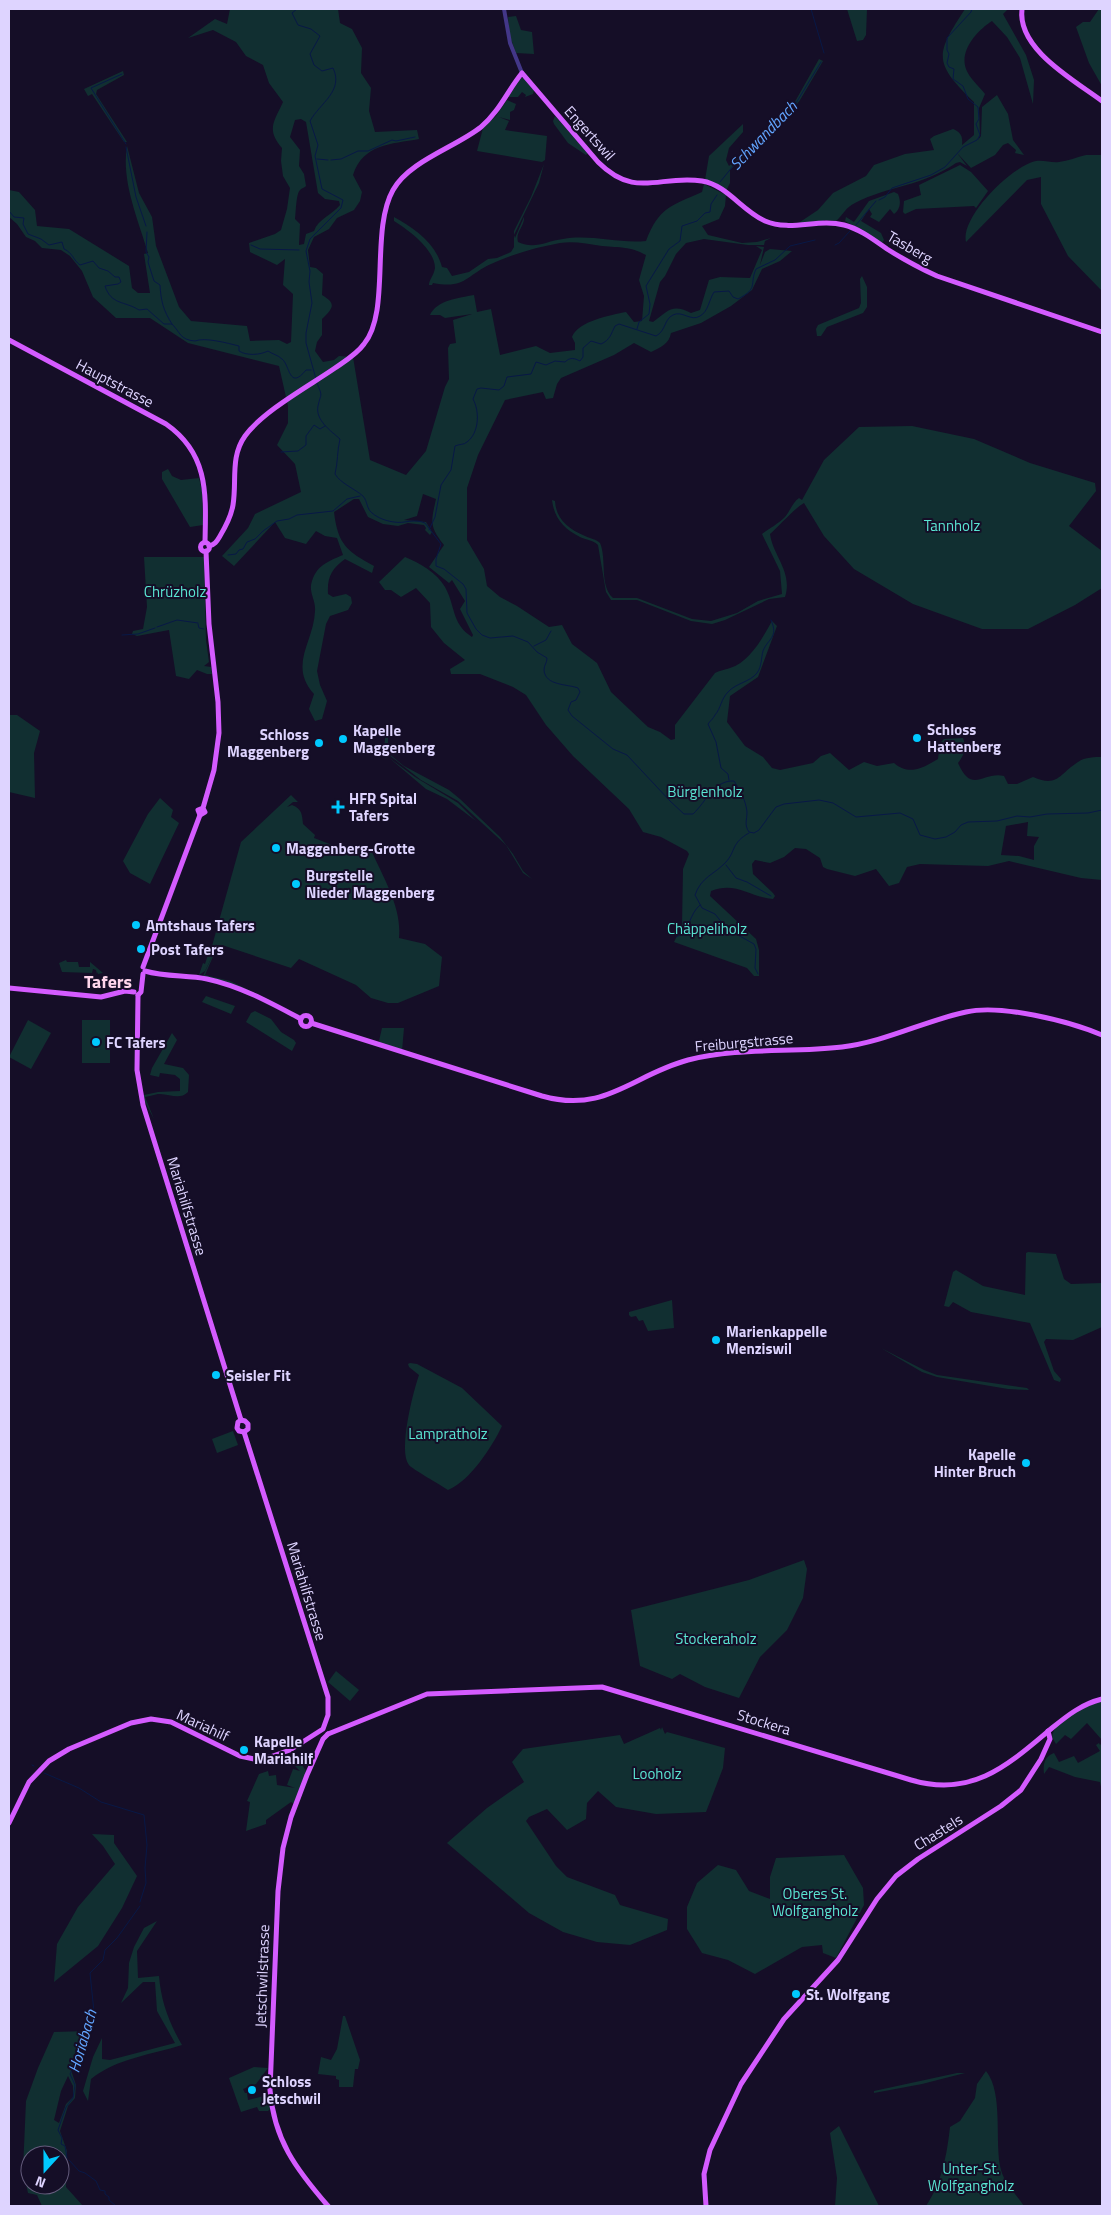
<svg xmlns="http://www.w3.org/2000/svg" width="1111" height="2215" font-family="'Titillium Web',sans-serif">
<style>
.green{fill:#112f31;fill-rule:evenodd}
.lines{fill:none;stroke-linecap:round;stroke-linejoin:round}
.stream{stroke:#081846;stroke-width:1}
.minor{stroke:#433788;stroke-width:4}
.major{stroke:#d45bff;stroke-width:5}
.poi-dot{fill:#00c9ff;stroke:#150e27;stroke-width:2}
.labels{text-anchor:middle;dominant-baseline:central;stroke-width:4;stroke-linejoin:round;paint-order:stroke}
.street-label{font-size:15px;fill:#ded4ff;stroke:#150e27}
.park-label{font-size:15px;fill:#5ae5d2;stroke:#150e27}
.poi-label{font-size:15px;font-weight:bold;fill:#ded4ff;stroke:#150e27;text-anchor:start}
.water-label{font-size:16px;font-style:italic;fill:#62a5ff;stroke:#150e27}
.quarter-label{font-size:18px;font-weight:bold;fill:#ffd6ec;stroke:#150e27}
</style>
<rect width="100%" height="100%" fill="#150e27"/>
<g class="green">
<path d="M230,9H338L340,23L352,29L362,48L361,73L371,88L369,111L375,132L417,130L419,139C391,144 363,144 353,175L362,192L360,201L354,210L337,218L329,229L314,237L308,250L310,267L316,268L323,274L322,295C337,304 333,308 322,319V335L317,342L315,351L323,362L334,360L339,356L353,357L370,460L406,475L426,451L445,387L449,379L448,348L450,344L456,343L453,320L472,314L445,318L440,315H430C437,300 459,298 474,295L477,312L491,309L500,355L536,346L550,353L575,350V343L572,337C578,321 611,315 626,312L634,322L642,321L644,296L639,280L646,255C629,246 621,248 602,246C588,244 574,241 560,243C538,247 512,254 491,264C465,276 466,289 433,283L432,285H429C429,280 434,275 435,268C435,249 407,229 394,221V217C415,229 435,242 442,267L447,268L452,276L469,272L488,259L497,258L511,252L514,247V231L531,197L544,164L539,183L514,235L515,238L524,217C525,226 515,232 518,242C535,250 546,241 563,239C591,234 619,244 646,241C659,207 671,206 702,192L704,184L726,195L725,206L719,219L702,226L708,235L742,243L757,242L771,238L765,241L764,245H748L704,239L686,243L676,254L665,276L660,282L649,321L653,322C668,311 672,303 691,313L700,310L709,280L720,277L750,278L762,250L756,246L764,247L760,265L765,252L770,249L792,251L780,261L762,269L752,290L731,306L701,323L671,333C669,344 661,347 651,352L634,343L614,355L561,378L557,384L553,398L546,399L543,392L505,400L478,455L467,488V540L484,569L487,586L500,597L517,606L549,627L562,625L572,644L597,663L611,692L648,727L660,732L671,740L675,739V725L715,673C721,670 724,670 730,668C750,662 763,637 772,621L777,626L758,677L730,696L727,722L745,746L763,757L772,768L780,770L813,763L821,756L830,753L849,770L864,762L877,766L894,763C909,776 923,768 938,759L940,743L944,739L963,738C967,748 964,755 958,763C972,795 983,771 1004,776L1008,784H1017L1033,777C1058,788 1059,774 1078,762C1085,757 1095,757 1102,757V880L1081,878L1009,861L988,866L920,864L907,867L899,883L889,886L876,869L855,876L827,869L823,867L820,858L806,849L795,848L784,857L770,863L755,860L752,864L753,874L773,893L775,896L773,899C749,897 736,881 711,891L710,896L756,939L759,950V976H754L747,968L674,942L682,926L683,869L689,854L687,851L661,837L643,832L629,809L573,756L546,725L526,695L513,687L480,674H451L450,669L465,660L444,643L431,627L430,603L416,588L401,597L391,590H385L379,582L405,557C420,563 437,573 445,587C456,607 451,623 472,637L473,635L460,609L465,601L452,580L449,583L429,567L444,545C429,526 431,522 436,499L423,494L417,516L404,520L426,522L432,532L430,535L425,530L426,528L424,525L408,523L398,526L383,524L368,517L359,499H354L334,512C338,545 347,551 374,566L372,573L345,559C332,569 327,576 328,594L333,597L346,594L351,597L352,603L348,610L330,616L326,624L317,671L320,685L327,701L322,719L315,721L309,709L314,694C288,665 314,642 315,611C316,600 308,592 312,581C317,565 329,561 343,555L337,538L325,536L316,531L306,544L285,538L275,522L234,566L222,556L248,528L255,514L301,492L295,464L277,445L288,423V406L279,366L188,343L150,318H116L93,297L82,271L70,256L61,250L42,248L35,241L26,237L17,224L9,217V190L19,192L35,210L37,226L69,229L129,266L132,288L138,293H150L144,254L148,253C138,219 121,181 127,146L139,193L152,217L156,246L179,307L191,321L247,326L250,341L279,340L287,344L291,342L293,294L283,285L285,259L277,265L250,252L249,243L275,234L281,230L287,209L290,188L283,176L281,161L282,148C266,129 274,122 283,102L269,83L263,65L246,56L236,42L213,30L188,38L215,19L227,24ZM301,119L306,122L318,193L325,199L339,201L340,205C332,215 318,219 314,231L306,234L304,244L299,245L300,224L295,219C296,212 296,194 300,190C302,188 304,188 306,186L304,174L299,166L300,150L290,137L295,120ZM1028,822L1027,836L1039,837L1034,846V860L1019,856L1001,855L1006,826Z"/>
<path d="M847,9H867L866,35L863,40L857,41Z"/>
<path d="M965,9H1008L1003,14L1026,55L1034,80L1033,104L1020,58L1007,37L992,21C978,30 959,50 966,69C969,78 980,87 985,94L979,108L980,135L978,140L981,136L982,107L997,95L1008,114L1013,140L1024,155L1015,153L1016,150L1008,143L1003,145L995,155L971,168L957,153L967,166L960,162L956,163C921,187 890,185 855,203C846,207 843,215 836,221L824,220L823,222L797,224L818,210L833,193L866,176L874,165L905,154L934,150L930,139L934,136L953,129C961,132 963,137 962,145L974,135V102C933,62 935,55 965,9Z"/>
<path d="M1099,9H1102V86L1089,63L1076,27L1083,22H1090Z"/>
<path d="M516,16L521,30L532,32L534,54L516,53L509,34L508,17Z"/>
<path d="M819,59L823,61L800,100L788,116L730,170V183L726,191L705,180L709,156L743,124V132L729,148L726,160L729,166L770,129L792,107Z"/>
<path d="M123,71L124,75L97,90L96,94L127,142H124L92,94L88,96L84,89Z"/>
<path d="M521,78H524L534,90L533,94L525,97L526,95L522,92L518,97H508Z"/>
<path d="M507,100L516,104L514,110L510,112V120L499,117L509,121L505,130L547,136L545,160L542,162L477,151L483,128L496,116Z"/>
<path d="M555,116L588,153L586,155L568,143L554,124L553,121Z"/>
<path d="M1086,155H1102V291L1068,256L1041,204V177L1027,180L966,242C960,217 1012,166 1036,161C1044,160 1052,163 1059,162C1068,161 1077,157 1086,155Z"/>
<path d="M960,165L971,172L988,191L976,208L974,206L916,209L905,214L903,212L904,201L921,195L919,185Z"/>
<path d="M894,192L898,194C901,201 901,209 894,214L890,209L879,222L870,217L872,214L869,209L861,221L881,233L884,240L882,243L845,221L846,217L854,222L869,201Z"/>
<path d="M862,276L867,287V307L863,313L827,327L821,336H817L816,329L818,325L859,308L861,303L860,279Z"/>
<path d="M912,426L974,439L1030,463L1095,483L1096,491L1069,526L1102,551V588L1075,605L1028,629H982L913,604L854,569L824,536L804,503C796,507 778,527 770,534C773,556 793,572 785,597L769,599L725,620L712,624L691,621L637,600H611L606,592L598,545C593,540 586,540 580,537C564,529 554,518 552,500L555,501C556,519 568,529 585,536C591,539 596,539 600,543C607,559 599,585 613,598H637L692,619L711,621L737,613L758,601L782,594L780,571L762,534C770,528 778,524 785,517C790,511 793,502 799,498L802,500L824,460L859,427Z"/>
<path d="M168,469L172,476L181,480L199,478L202,491L203,525L190,527L162,479V472Z"/>
<path d="M144,557H204L206,640L209,662L204,666L211,667L212,674H207L197,670L189,679L176,676L169,630L137,636L132,634L133,631L143,629L147,607Z"/>
<path d="M9,715H17L40,731L34,753L35,798L9,792Z"/>
<path d="M388,725V753L404,766L449,790L460,799L500,837L513,854L523,871L532,879L523,873L506,845L458,801L421,780L384,751L386,726Z"/>
<path d="M384,754L415,777L458,803L476,821L447,799L426,789L387,756L386,759Z"/>
<path d="M291,795L298,802H293L287,807L292,805C302,809 302,814 303,824L315,835L314,838L348,851L351,844L372,852C384,879 402,908 399,938L425,944L442,957L439,986L398,1003H388L371,998L356,985L299,959L291,968L222,945H218L205,975L230,981L259,995L203,976L217,946L205,971L199,975L203,963L205,964L211,945L212,946L241,842Z"/>
<path d="M160,798L173,810L171,817L179,823L150,884L130,873L123,861L148,814Z"/>
<path d="M66,960L67,962H78L79,967H90V962L103,973L98,974V972L97,974L96,970L93,969L92,973L62,972L59,963Z"/>
<path d="M206,996L235,1006L231,1014L202,1002Z"/>
<path d="M255,1011L271,1019L281,1032L294,1040L296,1043L292,1051L246,1022L251,1013Z"/>
<path d="M28,1020L51,1033L31,1069L9,1057Z"/>
<rect x="82" y="1020" width="28" height="43"/>
<path d="M382,1028H404L402,1051L381,1044L379,1041Z"/>
<path d="M172,1033L177,1040L164,1064L183,1068L189,1075L188,1092C179,1101 169,1093 158,1094C154,1095 150,1096 145,1097L154,1119L145,1102L143,1091L144,1095L158,1092L180,1091V1079L175,1075L160,1073L159,1077L150,1075L152,1068Z"/>
<path d="M1028,1252L1056,1254L1064,1279L1071,1284L1102,1283V1327L1073,1340L1046,1339L1044,1342L1054,1371L1061,1379L1060,1382L1054,1380L1030,1323L971,1312L953,1302L949,1307L944,1306L953,1272L956,1270L983,1286L1025,1295L1026,1253Z"/>
<path d="M672,1300L674,1328L648,1331L643,1320L639,1321L636,1316L631,1317L629,1315V1312Z"/>
<path d="M881,1348L924,1370L937,1375L1027,1388L1029,1390L1008,1389L937,1377L922,1372Z"/>
<path d="M410,1363L417,1364L462,1388L502,1426C492,1447 470,1481 448,1490C441,1485 412,1469 409,1465C398,1451 413,1392 419,1375L409,1367L408,1364Z"/>
<path d="M233,1431L238,1445L217,1453L212,1439Z"/>
<path d="M804,1560L807,1569L803,1598L787,1630L760,1657L739,1698L705,1687L680,1674L672,1679L640,1666L631,1610L749,1580Z"/>
<path d="M336,1671L359,1690L350,1701L328,1682Z"/>
<path d="M1102,1701V1740L1087,1723L1071,1739L1065,1735L1056,1744L1052,1737C1054,1719 1088,1706 1102,1701Z"/>
<path d="M662,1727L665,1734L667,1732L725,1748L723,1768L706,1812L656,1814L616,1807L598,1791L587,1803L586,1819L567,1830L547,1809L529,1817L526,1821L556,1866L567,1877L615,1895L620,1905L668,1919L667,1930L630,1945L597,1942L563,1932L529,1913L447,1843L487,1808L524,1782L512,1762L523,1749L620,1735L624,1744L660,1728L661,1730Z"/>
<path d="M1099,1743L1100,1745L1102,1743V1792L1100,1782L1075,1777L1049,1767L1044,1774C1043,1764 1044,1757 1054,1753L1059,1762L1074,1756L1078,1763L1100,1751L1096,1745Z"/>
<path d="M290,1757L301,1763L306,1771L294,1804L291,1802L266,1820V1824L246,1831L250,1802L247,1801L259,1774L268,1771L269,1776L276,1775L277,1785L295,1788L287,1785L293,1769L300,1771L290,1761Z"/>
<path d="M92,1834L114,1835V1843L137,1876L122,1908L98,1946L54,1982L57,1944L78,1907L115,1864L103,1846Z"/>
<path d="M844,1855L863,1888L864,1905L836,1958L823,1953L822,1945L802,1947L755,1974L728,1960L702,1953L687,1929V1907L697,1883L718,1865L736,1870L749,1891L770,1899V1877L776,1858Z"/>
<path d="M157,1921L137,1951L138,1978L159,1976C161,2001 169,2023 182,2045C151,2055 117,2058 91,2079L88,2101L83,2091L93,2057L102,2038V2059L110,2060L175,2043L157,2011L155,1982H143L121,2003L128,1988L129,1963L134,1947L144,1928Z"/>
<path d="M343,2016H345L360,2060L358,2069H355L353,2087H339V2080L336,2079V2076L318,2074L321,2057L331,2060L337,2049Z"/>
<path d="M88,2031L71,2070L76,2085L75,2098L68,2106L60,2131L67,2151L66,2187L83,2206H42L37,2195L28,2193L23,2170L26,2101L38,2068L54,2032ZM68,2076L73,2086V2097L66,2104L59,2123L54,2120L61,2091ZM30,2155H60V2185H30Z"/>
<path d="M254,2067L268,2068L256,2084L243,2089L245,2093H247L248,2100L268,2095L270,2109L268,2111H259L257,2107L241,2112L229,2078Z"/>
<path d="M986,2071C1004,2093 994,2143 1001,2170C1005,2184 1016,2194 1024,2206H926C942,2183 947,2154 950,2127L960,2121L975,2098L977,2084Z"/>
<path d="M957,2073H965L922,2084L874,2093V2091Z"/>
<path d="M839,2126L879,2206H835L837,2178L830,2133Z"/>
</g>
<g class="lines">
<g class="stream">
<path d="M297,9L292,13L298,25L311,29L320,36L310,54L314,65L322,71L333,68C344,91 320,103 310,121L318,145L315,156L322,189L343,200L341,208L310,239L306,251L310,271L309,282L312,303L306,333V343L316,379"/>
<path d="M811,9L824,53"/>
<path d="M122,74L91,88L126,144"/>
<path d="M126,147L136,197L146,226"/>
<path d="M317,159L328,160"/>
<path d="M331,160L341,159L358,151H368L392,140L396,141L415,137"/>
<path d="M720,182L743,154L779,123L793,108L821,62"/>
<path d="M879,200L885,197L892,188L931,175L945,167L963,147L977,140L980,135L976,124L979,119L978,107L968,99L963,86L953,79L954,69L949,67L947,63L949,54L947,50V38L971,12L972,9"/>
<path d="M9,211L14,217L24,218L23,224L28,234L41,239L49,245L62,242L64,249C73,253 73,260 80,265L93,261L99,268L108,271L115,277H119L121,282L118,284L105,286C111,305 125,301 139,310L147,309L164,324H172C180,332 180,340 195,341C205,337 227,343 239,346V351C247,356 260,355 268,351C272,354 278,355 282,359C290,365 289,391 306,370H311"/>
<path d="M856,225L876,201"/>
<path d="M147,232L146,252L149,257L148,262L154,281L160,285C161,301 163,310 172,324"/>
<path d="M251,245L260,249L299,250"/>
<path d="M835,245L839,243L850,231"/>
<path d="M637,329L639,322L649,314L650,304L646,286L669,249L680,241L682,226L697,221L705,213L710,212L711,204L717,195"/>
<path d="M317,383C323,398 321,392 318,406C315,420 331,431 340,439C337,451 338,462 335,474C340,483 355,489 363,496C368,502 366,508 372,513C378,518 386,521 394,522C404,524 414,518 425,523L441,544L436,559V566L444,569L463,584L466,589L467,613L476,629L482,635L490,638L513,636L528,642L537,652L547,658C547,663 544,665 544,670C545,686 568,684 578,688L580,692L576,700L571,702L568,710L572,716L613,749L627,755L670,801L684,814H693C706,802 714,780 734,781C740,790 746,801 747,812C747,820 744,825 749,832L754,833L759,830L776,807L784,804L819,800L833,803L856,817L900,813L913,819L920,835L935,839L946,837L955,832L961,825L968,822L997,821L1017,816L1030,817L1047,814L1088,813L1102,810"/>
<path d="M281,452L298,451L306,445V436L314,425L320,429L325,426"/>
<path d="M429,530L435,517L441,485L451,470L455,446C459,444 464,445 467,442C479,433 480,412 473,399L477,389L481,388L499,390L504,386L507,377L531,374L536,362L546,365L555,361L565,362C570,357 574,358 580,361L583,357V348L591,341L601,344C610,340 611,334 615,326L619,324L656,336C666,331 664,319 673,315C682,310 691,322 700,316C708,312 709,300 714,292L729,291L733,297L738,299C759,288 749,285 756,269L775,260L790,246L815,240"/>
<path d="M228,555L236,554L239,550L243,549L247,542L255,539L263,531L277,521L289,519L297,515L333,511L347,499L360,496"/>
<path d="M198,624L199,628L204,629"/>
<path d="M157,627L177,620L198,623"/>
<path d="M122,635L138,634L155,628"/>
<path d="M534,646L546,640L551,631"/>
<path d="M729,780L728,774L721,768L716,742L708,724C710,721 713,719 715,715C721,708 721,699 728,692C736,683 750,682 757,673C762,666 761,658 763,651C768,638 779,638 771,620"/>
<path d="M749,833C731,843 736,851 726,862C715,874 701,877 695,895L702,908L715,914L727,929L754,944L756,949L755,968L758,974"/>
<path d="M726,865L736,878L747,882L771,896"/>
<path d="M677,937C691,929 689,914 700,905"/>
<path d="M32,1765L34,1766"/>
<path d="M44,1773L79,1788L101,1802L144,1815L147,1845L145,1868L146,1883L140,1902"/>
<path d="M67,2158L65,2146L61,2144L62,2138L58,2130L66,2107L73,2098L75,2085L70,2074L81,2053L78,2044L84,2035V2028L91,2020L94,2012L90,1973L103,1960L105,1950L117,1938L140,1906"/>
<path d="M69,2160L79,2171L85,2173L96,2181L100,2190L105,2191V2194L109,2197V2200L116,2206"/>
</g>
<path class="minor" d="M504,9L510,43L522,73"/>
<g class="major">
<path d="M1022,9C1017,49 1074,80 1102,101"/>
<path d="M9,340L166,424C209,454 206,494 205,542"/>
<circle cx="205" cy="547" r="4.5"/>
<path d="M209,546C215,545 217,541 220,536C226,526 231,517 233,505C237,481 230,457 245,436C263,411 309,386 335,368C345,361 357,354 364,344C391,311 370,231 393,190C409,161 456,147 481,127C499,112 508,90 522,73L598,162C636,200 660,174 702,181C727,185 742,211 765,221C791,232 818,218 844,225C860,229 874,240 887,249C903,259 919,268 937,276L1102,332"/>
<path d="M203,808L198,810L200,815L205,812L203,808L214,770L219,733L218,702L209,624L206,551"/>
<path d="M143,967L200,815"/>
<path d="M145,971C165,977 187,975 207,979C240,986 271,1003 301,1019"/>
<path d="M9,988L101,997L125,991L134,992"/>
<path d="M138,995L137,1070L143,1105L241,1420"/>
<path d="M138,995L141,992L143,974"/>
<circle cx="306" cy="1021" r="5.5"/>
<path d="M311,1023L542,1096C605,1114 632,1075 688,1060C738,1047 791,1053 842,1047C885,1042 924,1021 966,1012C1001,1004 1069,1021 1102,1035"/>
<path d="M241,1420L245,1421L248,1424V1429L244,1432"/>
<path d="M241,1420L238,1422L237,1428L239,1431L244,1432"/>
<path d="M328,1734L427,1694L602,1687L911,1780C973,1798 1008,1765 1052,1728C1068,1715 1082,1704 1102,1699"/>
<path d="M9,1823L29,1782L49,1761L69,1749L131,1723L151,1719L171,1722L240,1756L254,1759L270,1757L290,1750L323,1729L328,1715V1697L244,1432"/>
<path d="M328,2206C296,2169 274,2140 270,2090L278,1891L283,1848L291,1817L307,1775L323,1739L328,1734"/>
<path d="M706,2206L704,2174L710,2150L741,2084L784,2019L838,1960L877,1899L896,1876L918,1859L1001,1806L1021,1790L1041,1759L1050,1739L1048,1731"/>
</g>
</g>
<g class="poi-dot">
<circle cx="917" cy="738" r="5"/>
<circle cx="343" cy="739" r="5"/>
<circle cx="319" cy="743" r="5"/>
<path d="M335.5 799.5h5v5h5v5h-5v5h-5v-5h-5v-5h5z"/>
<circle cx="276" cy="848" r="5"/>
<circle cx="296" cy="884" r="5"/>
<circle cx="136" cy="925" r="5"/>
<circle cx="141" cy="949" r="5"/>
<circle cx="96" cy="1042" r="5"/>
<circle cx="716" cy="1340" r="5"/>
<circle cx="216" cy="1375" r="5"/>
<circle cx="1026" cy="1463" r="5"/>
<circle cx="244" cy="1750" r="5"/>
<circle cx="796" cy="1994" r="5"/>
<circle cx="252" cy="2090" r="5"/>
</g>
<g class="labels">
<g class="street-label">
<text transform="translate(590 133) rotate(48)">Engertswil</text>
<text transform="translate(910 247) rotate(30)">Tasberg</text>
<text transform="translate(115 383) rotate(28)">Hauptstrasse</text>
<text transform="translate(744 1042) rotate(-5)">Freiburgstrasse</text>
<text transform="translate(187 1206) rotate(73)">Mariahilfstrasse</text>
<text transform="translate(307 1591) rotate(73)">Mariahilfstrasse</text>
<text transform="translate(764 1722) rotate(17)">Stockera</text>
<text transform="translate(203 1725) rotate(25)">Mariahilf</text>
<text transform="translate(938 1832) rotate(-32)">Chastels</text>
<text transform="translate(262 1976) rotate(-88)">Jetschwilstrasse</text>
</g>
<g class="park-label">
<text x="952" y="525">Tannholz</text>
<text x="175" y="591">Chrüzholz</text>
<text x="705" y="791">Bürglenholz</text>
<text x="707" y="928">Chäppeliholz</text>
<text x="448" y="1433">Lampratholz</text>
<text x="716" y="1638">Stockeraholz</text>
<text x="657" y="1773">Looholz</text>
<text x="815" y="1893">Oberes St.<tspan x="815" dy="17">Wolfgangholz</tspan></text>
<text x="971" y="2168">Unter-St.<tspan x="971" dy="17">Wolfgangholz</tspan></text>
</g>
<g class="poi-label">
<text x="927" y="729">Schloss<tspan x="927" dy="17">Hattenberg</tspan></text>
<text x="353" y="730">Kapelle<tspan x="353" dy="17">Maggenberg</tspan></text>
<text x="309" y="734" text-anchor="end">Schloss<tspan x="309" dy="17">Maggenberg</tspan></text>
<text x="349" y="798">HFR Spital<tspan x="349" dy="17">Tafers</tspan></text>
<text x="286" y="848">Maggenberg-Grotte</text>
<text x="306" y="875">Burgstelle<tspan x="306" dy="17">Nieder Maggenberg</tspan></text>
<text x="146" y="925">Amtshaus Tafers</text>
<text x="151" y="949">Post Tafers</text>
<text x="106" y="1042">FC Tafers</text>
<text x="726" y="1331">Marienkappelle<tspan x="726" dy="17">Menziswil</tspan></text>
<text x="226" y="1375">Seisler Fit</text>
<text x="1016" y="1454" text-anchor="end">Kapelle<tspan x="1016" dy="17">Hinter Bruch</tspan></text>
<text x="254" y="1741">Kapelle<tspan x="254" dy="17">Mariahilf</tspan></text>
<text x="806" y="1994">St. Wolfgang</text>
<text x="262" y="2081">Schloss<tspan x="262" dy="17">Jetschwil</tspan></text>
</g>
<g class="water-label">
<text transform="translate(763 135) rotate(-46)">Schwandbach</text>
<text transform="translate(82 2041) rotate(-74)">Horiabach</text>
</g>
<g class="quarter-label">
<text x="108" y="981">Tafers</text>
</g>
</g>
<rect width="1111" height="2215" fill="none" stroke="#ded4ff" stroke-width="20"/>
<g transform="translate(45 2170) rotate(201)"><circle r="24" fill="#150e27" stroke="#655d7d"/>
<path d="M0-4L9 19L0 12L-9 19Z" fill="#00c9ff"/>
<text y="-8" font-size="14" font-weight="bold" text-anchor="middle" fill="#ded4ff">N</text>
</g>
</svg>
